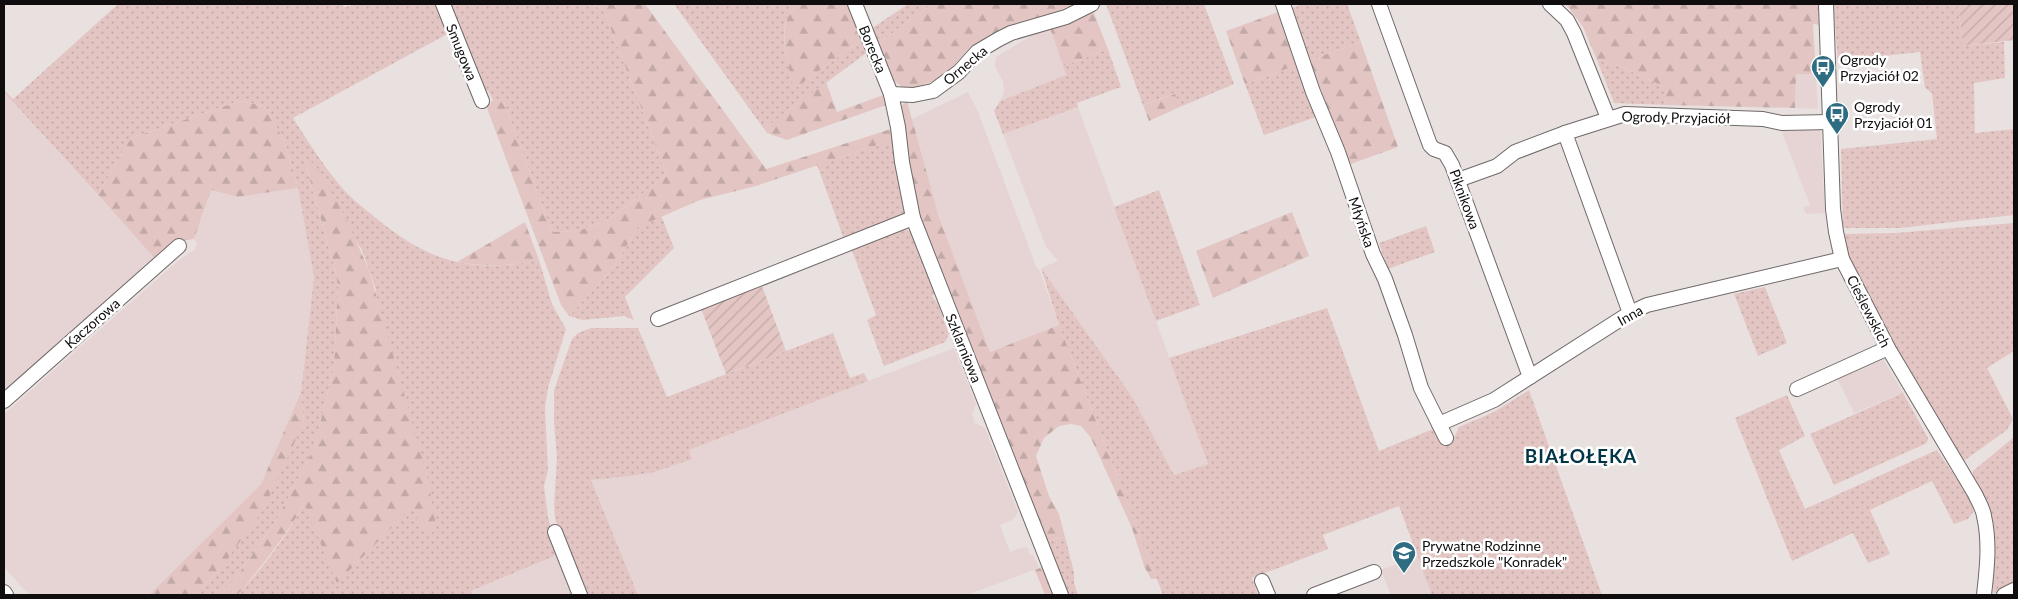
<svg xmlns="http://www.w3.org/2000/svg" width="2018" height="599" font-family="Lato,sans-serif">
<style>
.built{fill:#e5d4d3}
.grass{fill:url(#grass-dots)}
.forest{fill:url(#forest-firs)}
.garden{fill:url(#garden-furrows)}
.lines{fill:none;stroke-linecap:round;stroke-linejoin:round}
.minor-casing{stroke:#6f6968;stroke-width:16}
.minor{stroke:#fff;stroke-width:14}
.labels{text-anchor:middle;dominant-baseline:central;stroke-width:5;stroke-linejoin:round;paint-order:stroke}
.street-label{font-size:14px;fill:#0f0d0d;stroke:#fff}
.poi-label{font-size:14px;fill:#0f0d0d;stroke:#fff;text-anchor:start}
.district-label{font-size:19px;font-weight:bold;letter-spacing:1px;fill:#003546;stroke:#fff}
</style>
<defs>
<pattern id="grass-dots" width="8" height="8" patternUnits="userSpaceOnUse" patternTransform="scale(1.25)"><rect width="8" height="8" fill="#e3c6c4"/><path d="M2 2h.1M6 6h.1" fill="none" stroke="#c2a9a7" stroke-width="1.8" stroke-linecap="round"/></pattern>
<pattern id="forest-firs" width="22" height="20" patternUnits="userSpaceOnUse" patternTransform="scale(1.25)"><rect width="22" height="20" fill="#e3c6c4"/><path d="M5 1l3.5 6h-7zM16 11l3.5 6h-7z" fill="#c2a9a7"/></pattern>
<pattern id="garden-furrows" width="10" height="10" patternUnits="userSpaceOnUse" patternTransform="scale(1.25)"><rect width="10" height="10" fill="#e3c6c4"/><path d="M-1 1l2-2M0 10L10 0M9 11l2-2" fill="none" stroke="#c2a9a7"/></pattern>
</defs>
<rect width="100%" height="100%" fill="#e9e1e0"/>
<g class="built">
<path d="M1049,25L1066,75L1000,101L1004,92L1003,82L995,66L996,57Z"/>
<path d="M1796,74H1816L1818,109L1795,108Z"/>
<path d="M4,92L156,260L4,392Z"/>
<path d="M968,92L978,112L1037,269H1039L1059,325L990,352L939,217L912,119Z"/>
<path d="M1078,107L1208,464L1174,475L1133,398L1041,268L1058,261L1046,247L1003,134Z"/>
<path d="M1780,127H1820L1825,213L1806,214L1803,207L1810,205Z"/>
<path d="M298,188L314,277L301,392L261,484L149,595H29L4,567V414L179,260L194,250L197,243L194,239L211,190L238,197Z"/>
<path d="M954,348L976,404L972,414L975,423L985,428L1018,512L1014,519L1000,525L1004,536L1010,552L1024,547L1028,548L1030,555L1033,554L1039,568L967,595H638L591,480L631,476L655,472L691,459L688,450Z"/>
<path d="M1882,357L1903,393L1854,413L1837,378Z"/>
<path d="M559,554L575,595H472L471,591Z"/>
<path d="M1418,556L1432,595H1391L1381,570Z"/>
</g>
<g class="grass">
<path d="M118,4H341L345,7L356,4H439L451,32L293,118C309,143 325,168 344,190C353,200 365,209 376,218C429,262 471,274 539,260L552,304L566,329L548,388L545,408L548,470L544,486L548,517L559,554L471,591L472,595H237C263,568 286,537 304,504L376,290L362,250L306,167L336,273L338,287L334,367L314,448L277,519L233,582L219,595H194L220,569L304,422L301,392L314,277L298,188L284,140L264,106L240,101L131,138L98,195L4,92V90L13,99Z"/>
<path d="M450,4H592L604,11L667,175L608,220L578,231L552,232L504,102L493,100L488,91L482,89Z"/>
<path d="M674,4H801C771,18 789,64 794,89L864,38L869,51L764,129Z"/>
<path d="M908,4H932L878,44L871,29Z"/>
<path d="M1106,4H1204L1234,84L1180,107L1174,94L1143,105Z"/>
<path d="M1303,4H1347L1361,42L1310,60L1292,8Z"/>
<path d="M1833,4H1958L1963,46L2004,42L2005,78L1974,83L1975,133L2014,129V215L1900,228H1843L1841,149L1937,139L1932,93L1925,88L1920,52L1838,61Z"/>
<path d="M1108,49L1121,87L1077,103L1078,107L1003,134L994,111L1000,101L1066,75L1063,66Z"/>
<path d="M1597,60L1615,64L1667,88L1665,105L1614,103Z"/>
<path d="M1297,65L1316,117L1264,135L1245,84Z"/>
<path d="M895,139L905,215L844,239L817,165Z"/>
<path d="M1159,190L1200,305L1156,321L1114,207Z"/>
<path d="M661,215L674,248L625,297L634,320L624,316L583,320L569,316L613,268L638,227Z"/>
<path d="M2014,223V351L1987,368L2013,419L2007,430L1965,460L1959,459L1864,291L1843,239L1845,234L1896,233Z"/>
<path d="M1426,226L1435,252L1388,269L1379,243Z"/>
<path d="M902,230H908L917,238L937,293L932,296L938,304L949,334L945,342L884,366L867,320L876,315L851,248Z"/>
<path d="M1041,268L1133,398L1174,475L1208,464L1169,358L1327,308L1379,451L1433,429L1440,443L1455,436L1459,427L1494,412L1529,390L1602,595H1432L1399,506L1323,535L1328,549L1252,578L1258,595H1163L1059,325Z"/>
<path d="M1765,287L1787,343L1758,356L1734,294Z"/>
<path d="M591,328H638L667,397L833,333L850,378L864,373L868,381L689,450L692,459L655,472L631,476L591,480L638,595H584L555,519L554,505L557,458L554,423V390L572,339L578,333Z"/>
<path d="M1903,393L1928,438L1927,443L1834,485L1810,434Z"/>
<path d="M1787,395L1805,436L1779,450L1805,509L1937,450L1971,500L1974,511L1968,519L1954,524L1932,481L1870,510L1890,554L1868,563L1853,533L1792,561L1735,418Z"/>
<path d="M2014,437V585L2001,592L1994,593L1973,480V471Z"/>
<path d="M1065,537L1074,572V583L1078,595H1066L1046,541Z"/>
</g>
<g class="forest">
<path d="M592,4H645L766,169L894,128L895,139L756,186L700,200L638,227L613,268L569,316L561,305L488,111L487,106L493,100L504,102L552,232L578,231L608,220L667,175L604,11Z"/>
<path d="M801,4H850L864,38L794,89C789,65 772,17 801,4Z"/>
<path d="M932,4H1074L1035,21L999,33L969,49L943,77L908,91L894,81L878,44Z"/>
<path d="M1566,4H1820L1821,25L1813,24L1816,74H1796L1795,108L1665,105L1667,88L1615,64L1597,60L1583,27Z"/>
<path d="M1093,11L1108,49L1063,66L1049,25Z"/>
<path d="M1278,12L1297,65L1245,84L1226,31Z"/>
<path d="M1361,42L1398,147L1348,165L1310,60Z"/>
<path d="M826,82L837,112L886,94L889,104L787,140L767,133L764,129Z"/>
<path d="M1175,94L1180,107L1149,121L1143,105Z"/>
<path d="M240,101L264,106L284,140L298,188L238,197L211,190L194,239L175,242L156,260L98,195L131,138Z"/>
<path d="M907,101L939,217L990,352L1059,325L1157,579H1151L1144,566L1132,528L1091,438L1081,426L1071,424L1059,426L1044,438L1036,456L1049,496L1059,514L1065,537L1046,541L920,224L912,195L900,107Z"/>
<path d="M314,162L345,216L369,270L427,475L437,531L425,534L412,507L337,583L304,504C286,536 264,563 241,591L237,595H219L233,582L277,519L314,448L334,367L338,287L336,273L306,166Z"/>
<path d="M1292,212L1309,256L1213,298L1196,251Z"/>
<path d="M525,222L539,260C511,266 486,267 457,262Z"/>
<path d="M301,392L304,422L263,510L220,569L194,595H149L261,484Z"/>
<path d="M1042,567L1053,595H1045L1035,570Z"/>
</g>
<g class="garden">
<path d="M1958,4H2014V40L1963,46Z"/>
<path d="M761,283L786,351L726,374L700,306Z"/>
</g>
<g class="lines">
<g class="minor-casing">
<g id="minor">
<path d="M443,4L482,101"/>
<path d="M855,4L891,94L898,127L902,162L913,218L1061,595"/>
<path d="M1283,4L1313,92L1338,152L1373,254L1385,279L1405,335L1421,388L1446,438"/>
<path d="M1379,4L1430,145L1434,149L1445,153L1452,165L1530,377"/>
<path d="M1550,4L1567,20L1574,33L1608,118"/>
<path d="M1826,4L1833,209L1836,232L1842,259L1888,348L1975,494C1978,501 1983,508 1984,516C1990,542 1987,569 1984,595"/>
<path d="M891,94L913,95L933,91L959,72L977,52L999,39L1011,33L1066,17L1092,4"/>
<path d="M1458,180L1497,166L1515,152L1565,133"/>
<path d="M1630,313L1565,133L1625,114L1763,119L1782,123L1830,122"/>
<path d="M658,319L913,218"/>
<path d="M1797,389L1888,348"/>
<path d="M4,401L179,246"/>
<path d="M1439,424L1494,400L1630,313L1647,305L1842,259"/>
<path d="M555,532L580,595"/>
<path d="M1262,581L1268,595"/>
<path d="M4,592L6,595"/>
<path d="M1314,595L1374,572"/>
<path d="M2004,595L2014,590"/>
</g>
</g>
<use href="#minor" class="minor"/>
</g>
<defs>
<g id="bus-pin" transform="scale(1.25)"><path d="M0 17L-7.5 6A9.5 9.5 0 1 1 7.5 6Z" fill="#2e6c82" stroke="#fff"/><path d="M-5-6H5V4H4V6H2V4H-2V6H-4V4H-5ZM-3.5-4V0h7V-4ZM-3.5 1.2v1.5H-2V1.2ZM2 1.2v1.5H3.5V1.2Z" fill="#fff"/></g>
<g id="school-pin" transform="scale(1.25)"><path d="M0 17L-7.5 6A9.5 9.5 0 1 1 7.5 6Z" fill="#2e6c82" stroke="#fff"/><path d="M0-5L7-2L0 1L-7-2ZM-4 1L0 2.5L4 1V4Q0 6-4 4Z" fill="#fff"/></g>
</defs>
<g fill-rule="evenodd">
<use href="#bus-pin" x="1823" y="67"/>
<use href="#bus-pin" x="1837" y="114"/>
<use href="#school-pin" x="1404" y="553"/>
</g>
<g class="labels">
<g class="street-label">
<text transform="translate(873 49) rotate(68)">Borecka</text>
<text transform="translate(462 52) rotate(68)">Smugowa</text>
<text transform="translate(965 65) rotate(-40)">Ornecka</text>
<text transform="translate(1676 117) rotate(1)">Ogrody Przyjaciół</text>
<text transform="translate(1465 199) rotate(70)">Piknikowa</text>
<text transform="translate(1362 222) rotate(71)">Młyńska</text>
<text transform="translate(1869 311) rotate(63)">Cieślewskich</text>
<text transform="translate(1630 315) rotate(-29)">Inna</text>
<text transform="translate(92 323) rotate(-41)">Kaczorowa</text>
<text transform="translate(964 348) rotate(68)">Szklarniowa</text>
</g>
<g class="poi-label">
<text x="1840" y="59">Ogrody<tspan x="1840" dy="16">Przyjaciół 02</tspan></text>
<text x="1854" y="106">Ogrody<tspan x="1854" dy="16">Przyjaciół 01</tspan></text>
<text x="1422" y="545">Prywatne Rodzinne<tspan x="1422" dy="16">Przedszkole "Konradek"</tspan></text>
</g>
<g class="district-label">
<text x="1581" y="455">BIAŁOŁĘKA</text>
</g>
</g>
<rect width="2018" height="599" fill="none" stroke="#0f0d0d" stroke-width="10"/>
</svg>
